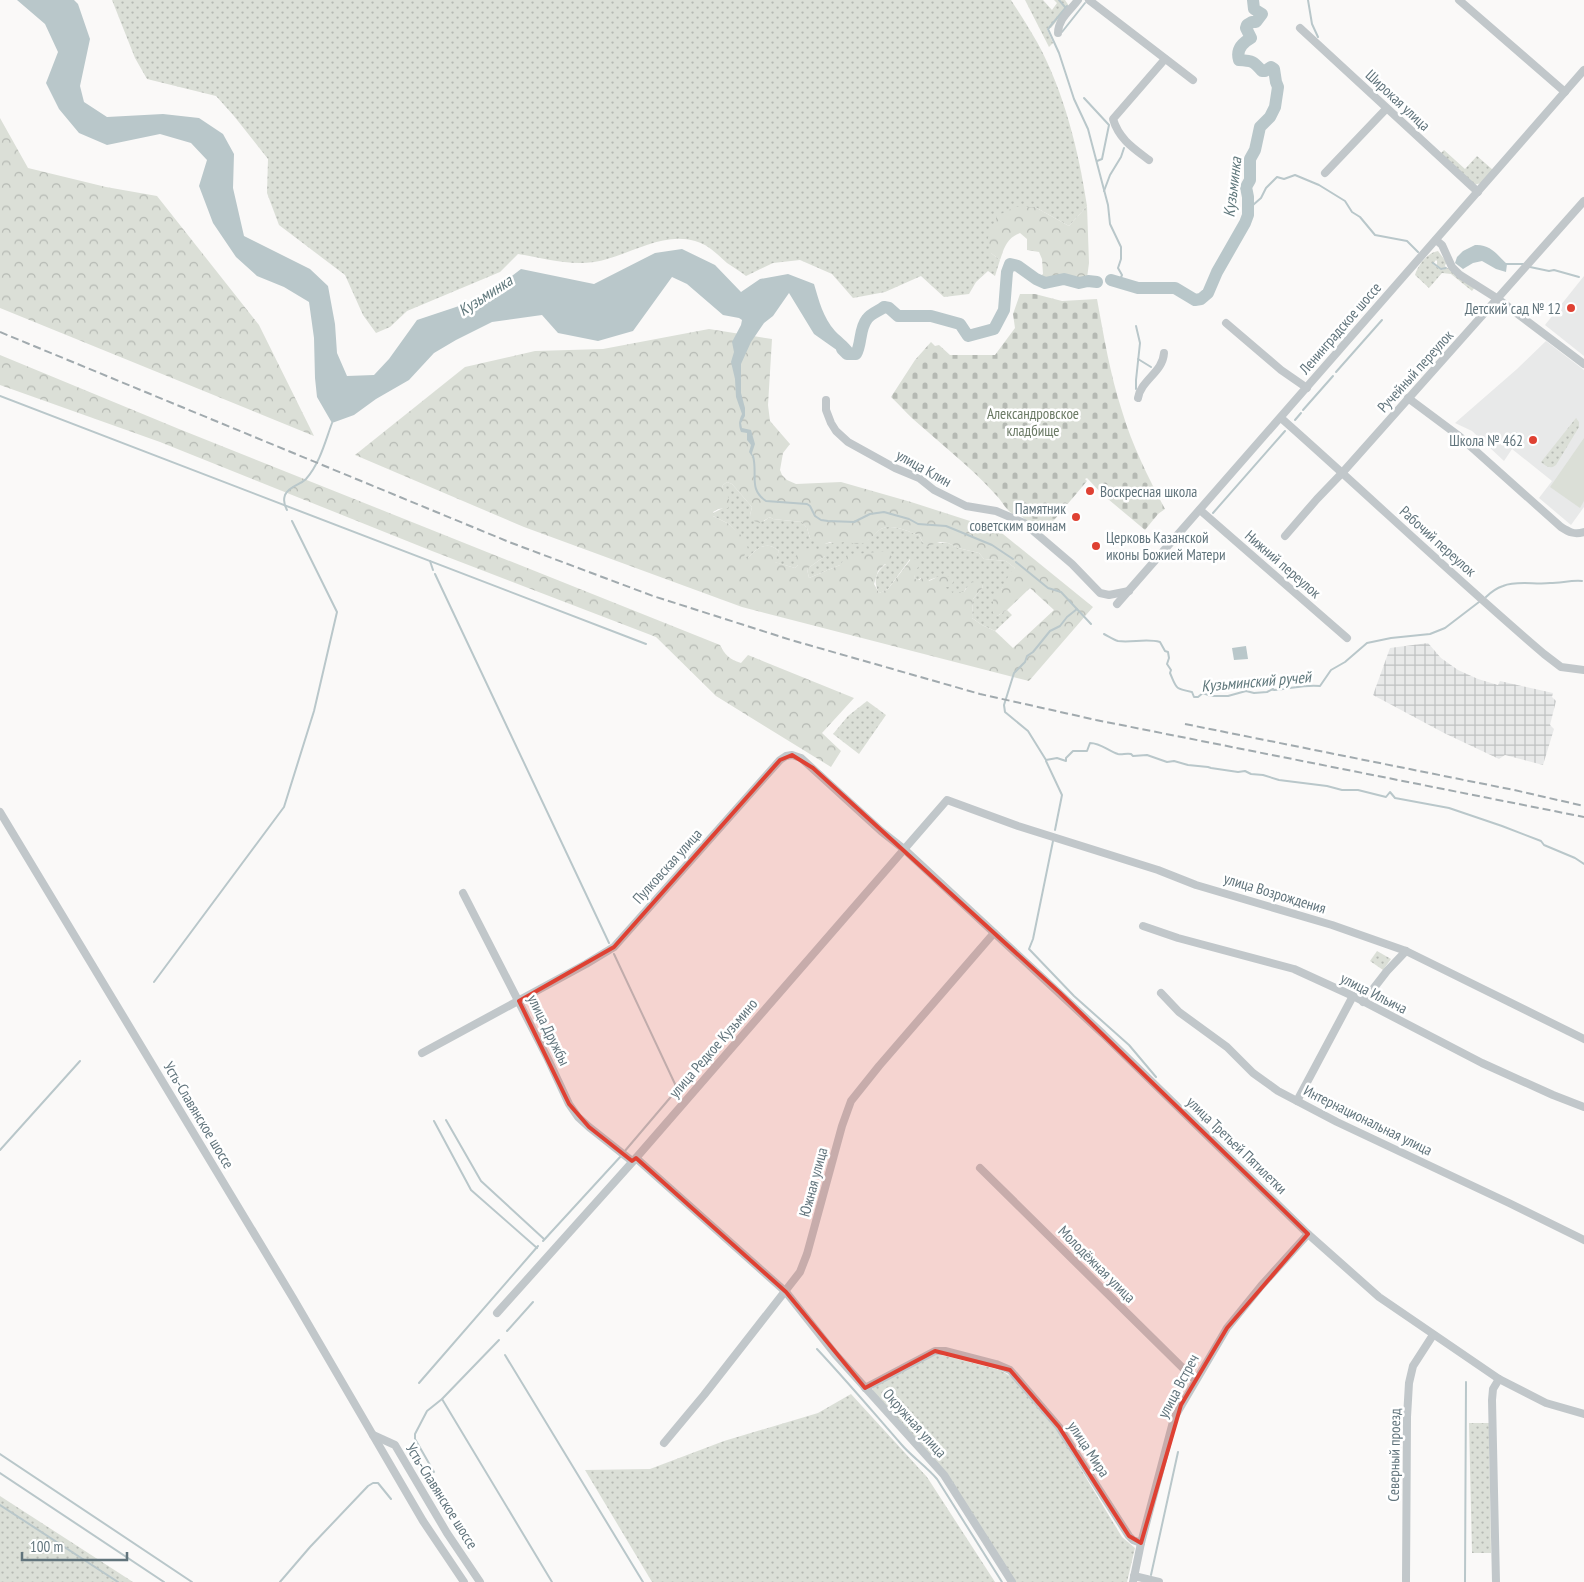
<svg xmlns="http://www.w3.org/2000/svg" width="1584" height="1582" font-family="'PT Sans Narrow',sans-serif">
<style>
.built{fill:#e8e9e9}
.industrial{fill:url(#industrial-grid)}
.green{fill:url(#green-dots)}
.forest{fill:url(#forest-crowns);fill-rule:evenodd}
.cemetery{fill:url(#cemetery-stones)}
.pitch{fill:#dbdfd7}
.water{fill:#b9c7ca}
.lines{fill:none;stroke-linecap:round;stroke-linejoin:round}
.stream{stroke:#b9c7ca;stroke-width:2}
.river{stroke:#b9c7ca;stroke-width:12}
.minor{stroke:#c1c7ca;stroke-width:8}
.rail{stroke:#a1aaae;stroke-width:2;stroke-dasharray:8 4;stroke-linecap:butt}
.marked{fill:#df4133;fill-opacity:0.2;stroke:#df4133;stroke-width:4;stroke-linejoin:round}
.poi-dot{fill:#df4133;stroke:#fff;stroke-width:2}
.labels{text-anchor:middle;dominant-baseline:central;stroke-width:5;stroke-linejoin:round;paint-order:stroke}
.street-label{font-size:15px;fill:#61747c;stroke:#fff}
.poi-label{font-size:15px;fill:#61747c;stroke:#fff;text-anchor:end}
.park-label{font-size:15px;fill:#6b7a65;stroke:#fff}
.water-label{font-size:16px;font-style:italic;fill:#60787c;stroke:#fff}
</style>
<defs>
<pattern id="industrial-grid" width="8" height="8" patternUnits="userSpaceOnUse" patternTransform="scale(1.25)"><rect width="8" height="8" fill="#e8e9e9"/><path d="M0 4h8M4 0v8" fill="none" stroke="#bfc1c2"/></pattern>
<pattern id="green-dots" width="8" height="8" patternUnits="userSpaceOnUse" patternTransform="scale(1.25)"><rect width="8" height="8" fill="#dbdfd7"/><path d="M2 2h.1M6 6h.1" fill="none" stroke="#b5b9b3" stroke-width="1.8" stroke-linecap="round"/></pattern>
<pattern id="forest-crowns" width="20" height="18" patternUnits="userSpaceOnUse" patternTransform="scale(1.25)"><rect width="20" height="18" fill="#dbdfd7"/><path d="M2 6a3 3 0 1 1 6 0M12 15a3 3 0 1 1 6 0" fill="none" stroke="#b5b9b3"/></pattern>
<pattern id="cemetery-stones" width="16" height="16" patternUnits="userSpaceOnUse" patternTransform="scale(1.25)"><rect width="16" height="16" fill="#dbdfd7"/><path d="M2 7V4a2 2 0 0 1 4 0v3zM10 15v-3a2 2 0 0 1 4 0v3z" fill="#b5b9b3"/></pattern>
</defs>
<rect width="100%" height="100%" fill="#faf9f8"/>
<g class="built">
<path d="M1584,276V356L1545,325Z"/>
<path d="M1546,341L1584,370V507L1571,525L1539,498L1552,481L1512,449L1504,461L1472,431L1455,423L1517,369Z"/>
</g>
<path class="industrial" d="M1428,643L1441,658L1458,670L1478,679L1498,685L1500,681L1553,693L1552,697L1556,701L1550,725L1554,729L1543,765L1505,755L1499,759L1444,733L1373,695L1390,648Z"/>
<g class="green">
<path d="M112,0H1011C1020,14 1029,28 1037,42C1064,91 1079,152 1087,206L1069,226L1035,207L991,253L1000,260L995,276L988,271L976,282L969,294L944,297L921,276L885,292L853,298L832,274L800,260L773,263L746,276C740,271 733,267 727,263C717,254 709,245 695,241C661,231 627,257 594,262C569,266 543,258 518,254L500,272L407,311L390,327L376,333L363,315L345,275L279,225L267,193L268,159L234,116L216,96L147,79L135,58Z"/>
<path d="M1025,0H1043L1052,10L1057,3L1054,0H1065L1069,6L1051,28L1047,29L1053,43L1049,47Z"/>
<path d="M1444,150L1465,169L1477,156L1493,170L1481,183L1474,185L1439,155Z"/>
<path d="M1438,251L1447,263L1445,265L1446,268H1441L1437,265V261L1436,260L1433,264L1441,270L1448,268L1475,287L1472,291L1451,274L1442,273L1429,288L1415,275C1418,265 1427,253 1438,251Z"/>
<path d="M1576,418L1579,422V427L1556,465C1550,470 1546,466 1541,462Z"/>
<path d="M727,482L732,484L752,507L750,515L764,521L770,517L773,519L802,522L807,528L810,538L825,544C832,541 839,544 846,540C872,551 871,528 888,527C897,526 910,532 919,535L923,543H948L958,548L979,553L984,559L1006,561L1015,568L1001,590L997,616L1007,610L1012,615L995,631L982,625L972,618L973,599L983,587L982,585L966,588L964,592H945L944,587L953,582C948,573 935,577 928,581L921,578L918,580L915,579L910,559L888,589L879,593C873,581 875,573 886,564L840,565L809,578L807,569L825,556L798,565L795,568L774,562L779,551C767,540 757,548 748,558H742L735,530L729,524L713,516V513L723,508L722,488L723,485Z"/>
<path d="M867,701L886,715L859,754L833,734L848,716Z"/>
<path d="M1377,951L1391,959L1383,970L1370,961Z"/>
<path d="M938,1354L1000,1370L1010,1376L1023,1388L1054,1425L1122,1537L1135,1548L1127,1582H1015L946,1474L872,1391L873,1388L927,1356Z"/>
<path d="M851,1394L927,1477L995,1582H652L585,1470L650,1469L724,1441L818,1413Z"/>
<path d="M1469,1423H1489L1491,1553H1472Z"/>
<path d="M0,1496L133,1582H0Z"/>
</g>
<g class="forest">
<path d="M0,118L28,168L106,187L157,196L259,325L314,436L0,308Z"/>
<path d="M1087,206L1089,263L1087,278C1078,281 1072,277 1063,277C1053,278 1047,281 1038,278L1043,274L1042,259L1039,252L1027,250V239L1020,233C1007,238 1004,248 1000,260L991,253L988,238L997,216L1015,207H1035L1069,226Z"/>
<path d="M709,329L772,339L768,405L770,421L790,444L783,453L780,470L782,475L787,480L796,484L841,482L911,502L998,530L1093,607L1029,681L742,607L524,527L355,455L465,367L535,351L603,349ZM727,482L732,484L752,507L750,515L754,521L760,523L770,517L773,519L802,522L807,528L810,538L819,544H825L830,542L838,544L846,541C872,552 871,528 888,527C897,526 910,532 919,535L923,543L928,546L940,542L948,543L958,548L979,553L984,559L1006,561L1015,568L1010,573L1001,590L995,591L993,601V613L997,616L1007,610L1030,588L1054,610L1013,648L995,631L982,625L972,618L973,599L983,587L982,585L973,582L969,584L964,592H945V587H951L953,582L952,579L944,574L929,581L925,576L919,580L915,579L914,572L920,565L916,559H911L888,589L879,593L874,584L878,571L892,557L887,551L847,555L840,565L809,578L807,569L825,556L824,551C811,548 801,545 794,559L798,565L795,568L775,562L779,551C767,540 757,548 748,558H743L748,549L744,538L729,524L713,516V512L718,509L728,508C732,500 727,494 722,488L723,485Z"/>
<path d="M0,355L179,429L720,645C725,655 729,659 741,663L748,655L854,698L822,733L841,751L831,767L716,696L656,637L432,551L160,442L0,385Z"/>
</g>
<path class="cemetery" d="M1020,294H1035L1062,301L1097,299C1104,337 1110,374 1122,411C1132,445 1148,477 1165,509L1158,514L1145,530L1102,494L1087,478L1085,479L1087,481L1044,532L1038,530L1021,516C1008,516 1004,503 996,495C971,467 941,444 913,419C905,412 899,404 891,397L915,360L931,342L935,346L939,345L950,355H995L1015,328L1013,314Z"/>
<path class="pitch" d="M1584,438V501L1580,508L1550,487Z"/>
<g class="water">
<path d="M17,0H74L78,4L90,39L80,86L84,102L107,117L163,114L199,118L223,134L234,154L233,188L244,236L310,269L328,286L335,324L337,353L347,376L374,375L389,359L417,320L483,298L521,269L594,284L655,253L682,249L715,265L741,292L760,279L788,274L814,284C819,301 823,317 835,331C843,339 851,344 856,354L848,358L814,334L789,293L773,316L764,323L751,342L741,364V393L745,408V416L741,423L742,428L751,430L755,444L752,453L753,458L749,452L751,445L747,440V433L741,432C738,425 739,420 742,414L736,397L735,379L731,362L734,352L732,342L741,325L742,320L739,318L723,315L687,284L672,277L633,331L598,341L558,333L542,315L492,322L456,340L434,353L409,380L376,399L354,415L332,423L317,397L315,378L314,338L309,302L284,287L257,276L236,257L213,223L199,186L207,160L191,143L160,134L107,145L79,133L59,109L46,83L58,52L45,24Z"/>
<path d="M1475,245C1491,244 1497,255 1507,264L1506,272L1496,269L1482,261L1473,263L1463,269L1455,263L1457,257L1463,251Z"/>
<path d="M1246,646L1248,659L1234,660L1232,648Z"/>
</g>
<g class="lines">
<g class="stream">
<path d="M1059,0L1065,7"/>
<path d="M1308,0L1312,24L1318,37"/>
<path d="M1067,6L1048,29L1059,53L1074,99L1088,129L1108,205L1110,224L1121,247V259L1118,268L1122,275L1119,282"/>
<path d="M1062,32L1085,3"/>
<path d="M1084,98L1109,125L1102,159L1097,161"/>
<path d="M1104,191L1110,175L1121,157L1124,148"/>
<path d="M1248,215L1253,205L1261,198L1266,188L1277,177L1284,179L1295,175L1319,185L1345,201L1352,212L1360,217L1375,235L1407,241L1418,252"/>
<path d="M1433,263L1441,269L1446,268"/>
<path d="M1506,264H1523"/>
<path d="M1530,267L1549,271L1554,270L1579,277"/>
<path d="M1136,326L1140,343L1136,380V389"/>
<path d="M1138,359L1151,367"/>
<path d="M1336,372L1382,320"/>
<path d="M0,396L646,644"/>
<path d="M1303,410L1333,376"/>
<path d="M1295,420L1301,413"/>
<path d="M753,456C758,474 748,489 766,501L807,504L810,506L815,516L821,520L828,521L854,522L870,514L884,512L909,519L918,524L946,526L992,545L1013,559"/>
<path d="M287,510C284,505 283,501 285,495C290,485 299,486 306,479C320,463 325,442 332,423"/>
<path d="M1213,513L1285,431"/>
<path d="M430,561L433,570"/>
<path d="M1016,562L1048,588L1061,592L1091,624"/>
<path d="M435,574L609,943"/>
<path d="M1486,597C1491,592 1497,588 1503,586C1517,580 1536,585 1550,583C1561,583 1571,580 1582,581"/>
<path d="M1077,609L1067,617L1060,626L1050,631L1033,652L1027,656L1025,662L1014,673L1004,705L1005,712L1028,731L1046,760L1057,758L1066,761V758L1073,751H1087L1090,743C1101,743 1108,751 1118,754C1122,755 1126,753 1131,754L1133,756L1147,755L1167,762L1174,761L1188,765L1208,767L1211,768L1238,772L1245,771L1251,774L1263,775L1279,780L1327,786L1342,790H1358L1386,797L1390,792L1395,798L1449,808L1502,826L1541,841L1544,845L1575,858L1584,864"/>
<path d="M1104,634C1108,636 1114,640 1118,641C1132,643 1146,638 1160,642L1165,651L1168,652L1169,658L1167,664L1171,670L1170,673C1177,689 1174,688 1192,692L1194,697H1198L1203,693L1211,696H1228L1246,691L1254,693L1267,692L1273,689L1274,690C1290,689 1305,684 1320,686L1331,670L1345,662L1367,643L1391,638L1430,634L1445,628L1479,602"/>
<path d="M1046,761L1062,795L1055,830"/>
<path d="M1053,841L1033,939L1029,949L1074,996L1129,1045L1156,1077"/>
<path d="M614,954L675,1084V1092L624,1152"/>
<path d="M154,982L284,807L314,711L337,612L292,521"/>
<path d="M446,1120L481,1181L544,1239"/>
<path d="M434,1121L471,1190L537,1248"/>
<path d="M0,1150L80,1061"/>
<path d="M543,1241L621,1156"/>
<path d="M507,1331L533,1302"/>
<path d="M817,1349C846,1380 873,1412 901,1444C912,1457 926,1466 937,1479L1002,1582"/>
<path d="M505,1355L643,1582"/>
<path d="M419,1383L538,1246"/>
<path d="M442,1399L552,1582"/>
<path d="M0,1454L192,1582"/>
<path d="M434,1472L415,1439V1434L427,1411L442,1399L499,1340"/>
<path d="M0,1473L164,1582"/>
<path d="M0,1505L118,1582"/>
<path d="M1151,1575L1178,1452"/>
<path d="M280,1582L310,1547L368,1486L373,1483H378L391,1499"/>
<path d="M1465,1582L1466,1382"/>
</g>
<g class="river">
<path d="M1111,280L1138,288H1175L1195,300L1201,299L1208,293L1217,272L1245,223L1248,215V197L1246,187L1250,180V159L1255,150L1260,127L1270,117L1275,107L1278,87L1276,82L1274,69L1271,67L1265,71H1262C1253,61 1253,61 1239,60C1236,50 1242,43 1251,38L1246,28L1247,25L1252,22H1256L1262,14L1254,9L1253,0"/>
<path d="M842,349L847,354H856C862,343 859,329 867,319C871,313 879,311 884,307L889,308L898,316H931L960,324L968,336L994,329L1004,310L1007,272L1010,264L1018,266L1036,279L1045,283L1064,279L1079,283L1088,281L1097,282"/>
</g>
<g class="minor">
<path d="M1089,0L1193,80"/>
<path d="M1459,0L1565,92"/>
<path d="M1300,28L1478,192"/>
<path d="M1058,33C1058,19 1070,11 1078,0"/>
<path d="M1149,160C1133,148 1119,139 1113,119L1165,59"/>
<path d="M1325,173L1386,109"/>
<path d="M1436,240L1442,245L1452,267L1460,275L1498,299L1584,364"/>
<path d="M1226,323L1281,370L1307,388"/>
<path d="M1138,398C1141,380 1163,372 1164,353"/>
<path d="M1408,398L1459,436L1561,527C1569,532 1574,535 1584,532"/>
<path d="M826,400V410L831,423L836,431L848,442L895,468L919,478L934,490L966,506L996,511L1024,523L1072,564L1100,593L1109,595L1129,591"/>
<path d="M1281,418C1369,496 1454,577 1544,654L1561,667L1584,670"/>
<path d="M1200,510L1347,638"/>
<path d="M1285,536L1317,499L1343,472L1584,201"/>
<path d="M1117,604L1584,70"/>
<path d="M0,812L293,1298L423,1521L464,1582"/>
<path d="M463,893L548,1059L569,1104L578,1117L589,1127L632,1161"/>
<path d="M1143,926L1178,938L1294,969L1353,996L1482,1063L1553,1095L1584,1107"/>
<path d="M1161,993L1179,1012L1227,1047L1253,1073L1278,1091L1337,1122L1509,1203L1584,1240"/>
<path d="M1363,1002L1387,971L1406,951"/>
<path d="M422,1053L586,964L614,947L780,760L786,756L792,755L801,758L881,831L905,850L1103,1034L1308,1234L1379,1297L1499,1379L1546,1403L1584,1414"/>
<path d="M1297,1101L1353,996"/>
<path d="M636,1158L786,1292L835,1354L944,1475L1012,1582"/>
<path d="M980,1168L1195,1380"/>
<path d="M497,1313L636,1158L947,800L1018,826L1158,870L1196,885L1332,925L1406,951L1584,1039"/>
<path d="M865,1388L935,1351H946L996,1364L1010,1370L1059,1427L1129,1536L1133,1540L1141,1543"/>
<path d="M373,1435L395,1445L447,1533L480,1582"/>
<path d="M664,1443L704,1395L800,1272L807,1254L842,1126L851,1101L879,1066L994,933"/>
<path d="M1134,1576L1159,1582"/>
<path d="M1133,1582L1141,1543L1174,1418L1227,1328L1261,1286L1308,1234"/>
<path d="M1406,1582L1407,1417L1409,1383L1413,1366L1433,1335"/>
<path d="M1496,1582L1492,1400L1493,1389L1499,1379"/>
</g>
<g class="rail">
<path d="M0,332L509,542L653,596L791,640L980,694L1096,720L1584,817"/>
<path d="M1185,724L1514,790L1584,806"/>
</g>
</g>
<path class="marked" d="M792,755L813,768L1060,993L1308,1234L1227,1328L1181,1405L1141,1543L1129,1536L1059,1427L1010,1370L935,1351L865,1388L786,1292L636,1158L632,1161L589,1127L569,1104L519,1001L614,947L780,760Z"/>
<g class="poi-dot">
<circle cx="1571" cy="308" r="5"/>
<circle cx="1533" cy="440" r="5"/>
<circle cx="1090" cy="491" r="5"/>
<circle cx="1076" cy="517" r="5"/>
<circle cx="1096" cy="546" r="5"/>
</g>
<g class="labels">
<g class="street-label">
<text transform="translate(1398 100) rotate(43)">Широкая улица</text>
<text transform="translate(1340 328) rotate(-49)">Ленинградское шоссе</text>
<text transform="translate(1415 371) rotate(-48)">Ручейный переулок</text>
<text transform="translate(924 468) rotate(29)">улица Клин</text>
<text transform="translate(1438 541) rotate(42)">Рабочий переулок</text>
<text transform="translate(1283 564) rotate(41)">Нижний переулок</text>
<text transform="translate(667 866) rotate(-48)">Пулковская улица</text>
<text transform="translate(1275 893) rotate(17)">улица Возрождения</text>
<text transform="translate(1374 993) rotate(27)">улица Ильича</text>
<text transform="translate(549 1030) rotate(64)">улица Дружбы</text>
<text transform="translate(713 1048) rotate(-49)">улица Редкое Кузьмино</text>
<text transform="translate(199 1115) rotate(59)">Усть-Славянское шоссе</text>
<text transform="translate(1368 1120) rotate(26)">Интернациональная улица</text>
<text transform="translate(1237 1145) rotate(44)">улица Третьей Пятилетки</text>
<text transform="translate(813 1182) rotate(-75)">Южная улица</text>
<text transform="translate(1097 1264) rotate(45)">Молодёжная улица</text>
<text transform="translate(1178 1386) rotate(-62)">улица Встреч</text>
<text transform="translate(915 1423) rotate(48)">Окружная улица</text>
<text transform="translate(1089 1449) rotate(57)">улица Мира</text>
<text transform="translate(1394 1455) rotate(-89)">Северный проезд</text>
<text transform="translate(442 1496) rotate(58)">Усть-Славянское шоссе</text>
</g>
<g class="poi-label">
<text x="1561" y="308">Детский сад № 12</text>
<text x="1523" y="440">Школа № 462</text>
<text x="1100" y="491" text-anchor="start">Воскресная школа</text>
<text x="1066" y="508">Памятник<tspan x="1066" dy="17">советским воинам</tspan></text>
<text x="1106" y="537" text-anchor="start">Церковь Казанской<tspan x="1106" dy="17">иконы Божией Матери</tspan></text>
</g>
<g class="park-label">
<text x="1033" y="413">Александровское<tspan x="1033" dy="17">кладбище</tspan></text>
</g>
<g class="water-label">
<text transform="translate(1232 187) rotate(-83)">Кузьминка</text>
<text transform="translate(485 295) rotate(-33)">Кузьминка</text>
<text transform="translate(1256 681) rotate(-5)">Кузьминский ручей</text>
</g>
</g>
<path d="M22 1552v8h105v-8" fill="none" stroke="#61747c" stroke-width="2.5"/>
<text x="30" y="1552" font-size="15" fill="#61747c" stroke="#ffffff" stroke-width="4" paint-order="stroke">100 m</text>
</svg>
